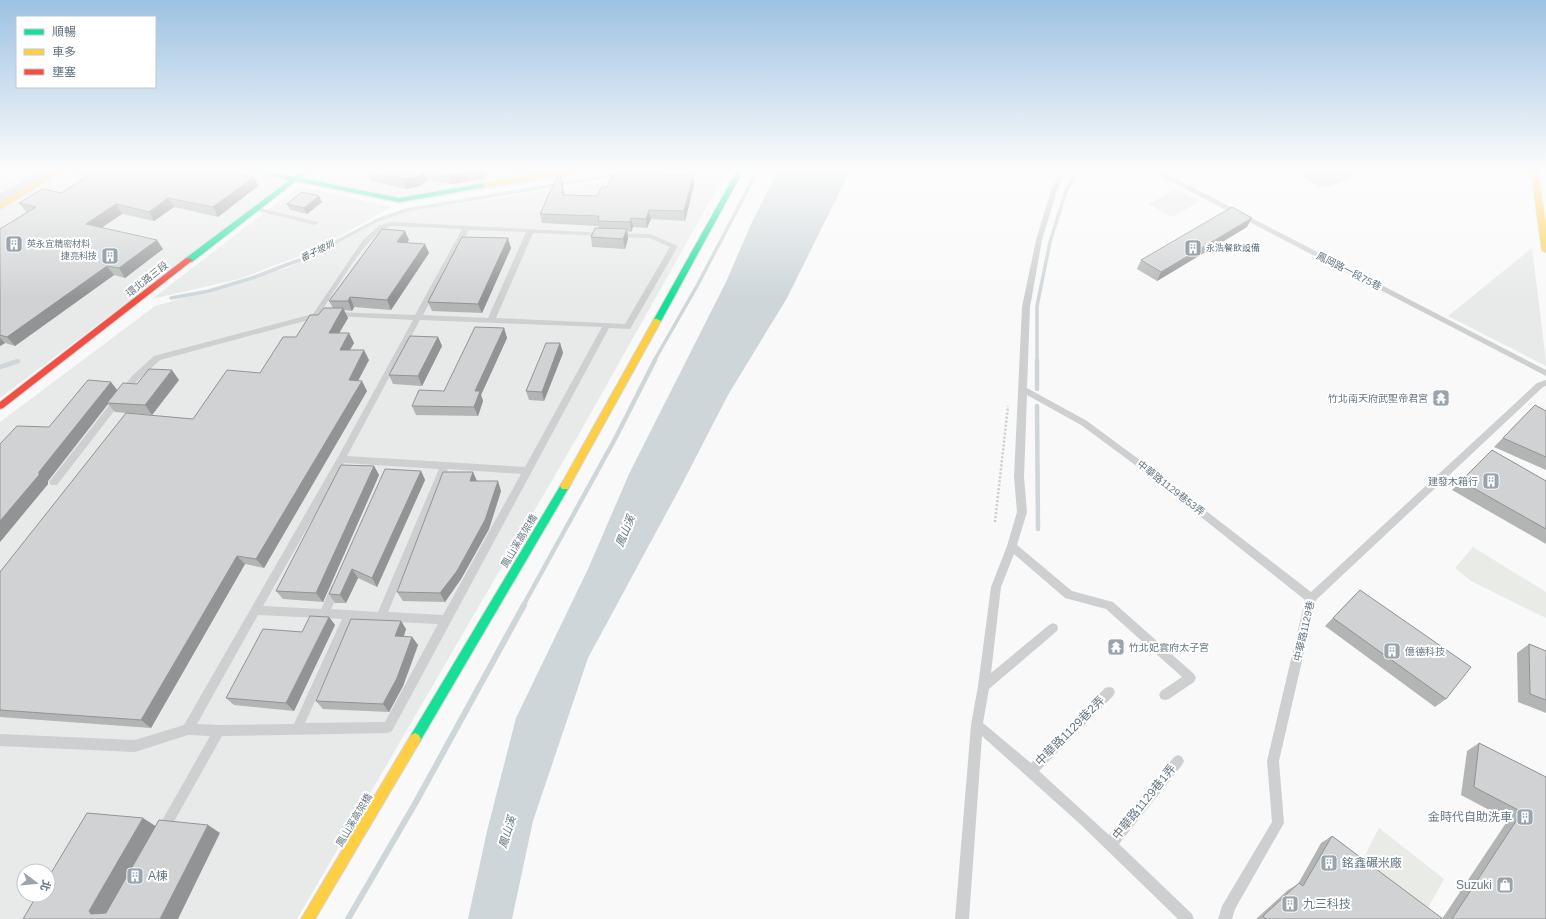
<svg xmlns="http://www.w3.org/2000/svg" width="1546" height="919" font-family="Arial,'Noto Sans TC',sans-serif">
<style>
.built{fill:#e8e9e9;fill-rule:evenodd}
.green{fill:#e8ebe6}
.water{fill:#ced6d9}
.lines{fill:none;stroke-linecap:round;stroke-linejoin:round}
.stream-far2{stroke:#ced6d9;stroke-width:3.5}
.stream-far1{stroke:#ced6d9;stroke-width:4.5}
.stream{stroke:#ced6d9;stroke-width:6}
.fast-casing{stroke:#d5d6d7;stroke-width:2}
.slow-casing{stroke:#d5d6d7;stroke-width:2}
.jam-casing{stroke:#d5d6d7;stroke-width:2}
.path{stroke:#cbcccd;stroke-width:2.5;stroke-dasharray:2 2;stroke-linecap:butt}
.lane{fill:#cecfd0;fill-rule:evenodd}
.street{fill:#cecfd0;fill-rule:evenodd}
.fast{fill:#16e098;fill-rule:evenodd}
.slow{fill:#ffcf43;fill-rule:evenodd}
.jam{fill:#f24e42;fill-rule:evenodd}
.wall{fill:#b3b5b5}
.shaded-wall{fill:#929394}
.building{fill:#d0d2d3;stroke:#929394}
.labels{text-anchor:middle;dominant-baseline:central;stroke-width:4;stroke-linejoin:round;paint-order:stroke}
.far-poi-label{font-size:9px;fill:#657683;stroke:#fff;text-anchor:start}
.far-water-label{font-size:9px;font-style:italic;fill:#60757c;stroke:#fff}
.street-label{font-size:10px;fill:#657683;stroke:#fff}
.poi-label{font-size:10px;fill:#657683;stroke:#fff;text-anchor:end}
.water-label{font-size:11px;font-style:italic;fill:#60757c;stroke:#fff}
.near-street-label{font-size:12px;fill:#657683;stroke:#fff}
.near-poi-label{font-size:12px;fill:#657683;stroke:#fff;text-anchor:start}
</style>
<rect width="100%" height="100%" fill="#f9f9f9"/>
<g class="built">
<path d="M0,169H614L399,204L288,181L0,398Z"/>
<path d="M684,169H728L579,434L297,919H0V422L155,306L287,268L380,221L406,212ZM24,871H48V895H24Z"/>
<path d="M299,186L391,207L320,248L239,279L152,299Z"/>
<path d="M1176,189L1200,201L1172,217L1148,204Z"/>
<path d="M1532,248L1546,361V366L1448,316Z"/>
</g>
<g class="green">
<path d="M0,169H7L26,174L0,189Z"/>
<path d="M1473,547L1546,592V618L1471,581L1455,568Z"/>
<path d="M1379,828L1444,879L1425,913L1362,861Z"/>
</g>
<g class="water">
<path d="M781,169H851L787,298L728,395L681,486L588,658L533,821L512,919H468L487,831L516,718L588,569L629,474L726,282L752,222L773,180Z"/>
<path d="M1302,169H1353L1354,174C1348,177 1341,183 1334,185C1322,190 1304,181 1298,171Z"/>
</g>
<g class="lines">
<g class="stream-far2">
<path d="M171,298L209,291L255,277L307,257L378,220L407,210L650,169"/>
<path d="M654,361L697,286L750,185L756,169"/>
<path d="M1037,361V306L1050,242L1066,191L1079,169"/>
</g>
<g class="stream-far1">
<path d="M1037,360V389"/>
<path d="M0,367L18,361"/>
<path d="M1037,406L1038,529"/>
<path d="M523,606L615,439L655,360"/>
</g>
<path class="stream" d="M348,919L416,802L524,605"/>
<g class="fast-casing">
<g id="fast">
<path d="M244,169H257L294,177L304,169H311L300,178L399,198L486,183L489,185L486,187L399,202L296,181L192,262H186V258L290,180Z"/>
<path d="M738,169H744L661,321L657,323H654L653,321Z"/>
<path d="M565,482L568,483L570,486L568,489L419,743L415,745L411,743L409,739L411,735L562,483Z"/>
</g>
</g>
<g class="slow-casing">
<g id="slow">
<path d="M58,169H66L0,209V204Z"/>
<path d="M573,169H588L585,171L486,187L483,185L486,183Z"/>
<path d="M1531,169H1537L1546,227V252L1542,250Z"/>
<path d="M654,319H657L661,321L568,489H562L560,486L562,483Z"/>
<path d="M415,733L419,735L421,739L419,743L315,919H301L411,735Z"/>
</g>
</g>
<g class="jam-casing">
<path id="jam" d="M186,258H189L193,260L3,408L0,409V402Z"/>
</g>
<path class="path" d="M995,522L1008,406"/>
<g class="lane">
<path d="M1063,169H1069L1058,187L1042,240L1030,307L1027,388L1087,421L1152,469L1311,592L1537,383L1546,380V386L1543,387L1316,600L1279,761L1284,823L1235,909L1232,919H1218L1222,906L1272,822L1267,761L1305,600L1146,473L1081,425L1027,395L1024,477L1027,512L1017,545L1072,591L1113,602L1194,674L1196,678L1194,682L1169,699L1165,700L1161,699L1159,695L1161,691L1182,677L1106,609L1065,598L1014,554L1001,587L991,673L1049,625L1053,623L1057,625L1058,628L1057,631L989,689L983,723L1031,763L1105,688L1109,687L1113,688L1115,692L1113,696L1039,771L1109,835L1174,757L1178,755L1182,757L1184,761L1182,765L1119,844L1192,914L1194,919H1178L1080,824L982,736L969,919H955L971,725L978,686L991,587L1007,546L1017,512L1014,477L1022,307L1036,240L1052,187Z"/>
<path d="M1150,169H1157L1546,370V376L1151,171Z"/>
<path d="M256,207L317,222L318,223L315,225L254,210V208Z"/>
<path d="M391,222L605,233L606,234L603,236L533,233L496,318L625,324L670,247L649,238L616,237L613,235L616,233L650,234L678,246L630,329L609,328L392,731L388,733L222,736L167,834L163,836L159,834L157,830L159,826L210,736L188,735L135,752L0,746V734L135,740L184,725L338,457L413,320L335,316L331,314L335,312L415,315L462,229L391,226C368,231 335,291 321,312L324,314L323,316L160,360L138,380L57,485H51L49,482L132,376L154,356L313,314L363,240L380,225ZM469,230L526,232L488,318L423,315ZM420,320L602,327L525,467L347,456ZM344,463L439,469L378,612L331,609L341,588L340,585L336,584L332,585L321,609L263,606ZM448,469L521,474L443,615L388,612ZM258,615L342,619L294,724L219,725L197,724ZM352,620L438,624L385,722L305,723Z"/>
</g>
<path class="street" d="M42,169H57L55,172L5,203L0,204V194Z"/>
<use href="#fast" class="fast"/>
<use href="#slow" class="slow"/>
<use href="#jam" class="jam"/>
</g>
<g class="wall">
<path d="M74,169H213L254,177L258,186L218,217L174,207L154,221L122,214L101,228L163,249L125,278L114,275L15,346L5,343L0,346V229L27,212H26L19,203L61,193L89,175L77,173Z"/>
<path d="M370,169H492L482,179L451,184L427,180L420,186L406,189L371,181L368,172Z"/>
<path d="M495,169H534L533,170L518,173Z"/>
<path d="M662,173V175L694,185L685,221L651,219L647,228L633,227L631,232L627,231L628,239L625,249L592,247L591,237L599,228L598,226L542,223L540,214L562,179L564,195L597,196L607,187L639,175Z"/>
<path d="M322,202L307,214L290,210L287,204Z"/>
<path d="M1247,227L1157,281L1137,269L1141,260Z"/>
<path d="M409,240L407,242L429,253L391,310L354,307L352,311L344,310L348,318L339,333H349L354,343L350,350L369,360L358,381L367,391L264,568L245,564L151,728L0,717V572L193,419L260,373L318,315L333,308L329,301Z"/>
<path d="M511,248L482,313L432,311L428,302Z"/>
<path d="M504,328L507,338L481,395L483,401L478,416L416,415L412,406L444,391Z"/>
<path d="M438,337L442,346L422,386L393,384L389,375Z"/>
<path d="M560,343L563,353L544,401L529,400L526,391Z"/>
<path d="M179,380L152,415L115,412L108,404L48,481V484L0,542L49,427L117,390Z"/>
<path d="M1535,405L1546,411V470L1494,447Z"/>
<path d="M1492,450L1546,481V544L1452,490Z"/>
<path d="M374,466L379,475L323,602L283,599L276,591Z"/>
<path d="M421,471L425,480L377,587L358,578L346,603H335L329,594Z"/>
<path d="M473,472L476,481L501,491L489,529L461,579L445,602L403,601L397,592Z"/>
<path d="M1360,590L1446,699L1435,707L1325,626Z"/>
<path d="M329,617L335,625L294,711L234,705L226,698L302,632Z"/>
<path d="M401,621L406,629L404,636L412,637L418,645L403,686L389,712L323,709L316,701Z"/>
<path d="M1529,644L1546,651V713L1518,702L1517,653Z"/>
<path d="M1479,743L1546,777V919H1256L1288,890L1298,884L1321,843L1332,836L1442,919L1508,820L1461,795L1467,751Z"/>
</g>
<g class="shaded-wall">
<path d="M480,169H492L482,179L451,184L448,175Z"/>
<path d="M517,169H534L533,170L518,173Z"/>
<path d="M560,170L562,179L565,204L563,195Z"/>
<path d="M424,171L427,180L420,186L406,189L403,179Z"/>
<path d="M693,176L694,185L685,221L684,211Z"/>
<path d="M254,177L258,186L218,217L213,207Z"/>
<path d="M319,196L322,202L307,214L304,208Z"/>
<path d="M168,198L174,207L154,221L149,212Z"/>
<path d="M116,204L122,214L92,234L86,224Z"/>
<path d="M649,210L651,219L647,228L646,219Z"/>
<path d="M631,218L633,227L631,232L630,222Z"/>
<path d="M1252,218L1247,227L1157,281L1161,272Z"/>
<path d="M627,229L628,239L625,249L623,239Z"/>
<path d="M405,231L409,240L401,251L397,242Z"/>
<path d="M508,238L511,248L482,313L478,304Z"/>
<path d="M157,240L163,249L125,278L119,268Z"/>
<path d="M425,244L429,253L391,310L387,300Z"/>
<path d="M107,266L114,275L15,346L7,337Z"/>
<path d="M350,297L354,307L352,311L348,301Z"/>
<path d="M343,308L348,318L334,342L329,333Z"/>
<path d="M504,328L507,338L481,395L483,401L478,416L474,407L475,391Z"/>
<path d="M349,333L354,343L344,359L340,350Z"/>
<path d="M438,337L442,346L422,386L418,376Z"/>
<path d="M0,338L5,343L0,346Z"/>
<path d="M560,343L563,353L544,401L542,392Z"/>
<path d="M364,350L369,360L353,390L349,380Z"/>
<path d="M172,370L179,380L152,415L145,405Z"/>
<path d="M362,381L367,391L264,568L256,559Z"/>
<path d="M111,382L118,391L107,403L108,404L48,481V484L0,542V521Z"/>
<path d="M374,466L379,475L323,602L316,593Z"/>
<path d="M421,471L425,480L377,587L372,578Z"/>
<path d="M473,472L477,481H470Z"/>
<path d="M498,481L501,491L489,529L461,579L445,602L440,593Z"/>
<path d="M237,556L245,564L151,728L141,720Z"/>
<path d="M352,569L358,578L346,603L340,595Z"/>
<path d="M329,617L335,625L294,711L286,703Z"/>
<path d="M401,621L406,629L401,644L395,636Z"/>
<path d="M412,637L418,645L403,686L389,712L383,704Z"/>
<path d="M143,818L157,827L106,918L91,914L89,911Z"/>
<path d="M208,825L220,833L178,919H160Z"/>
</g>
<g class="building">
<path d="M97,169H213L254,177L213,207L168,198L149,212L116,204L86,224L157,240L119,268L107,266L7,337L0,335V229L36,207L19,203L42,189L61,193L99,170Z"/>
<path d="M370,169H480L479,170L448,175L424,171L417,177L403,179L368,172Z"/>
<path d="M560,170L563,195L597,196L602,187H607L614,173L639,175L640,172L662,173L661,175L693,176L684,211L649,210L646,219L631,218L630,222L598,221L599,216L540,214Z"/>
<path d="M302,192L319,196L304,208L287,204Z"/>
<path d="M1232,207L1252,218L1161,272L1141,260Z"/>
<path d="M595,228L627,229L623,239L591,237Z"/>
<path d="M382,229L405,231L397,242L425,244L387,300L350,297L348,301H329Z"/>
<path d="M462,237L508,238L478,304L428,302Z"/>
<path d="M324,308H343L329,333H349L340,350H364L349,380L362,381L256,559L237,556L141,720L0,710V572L126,413L193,419L227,370L260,373L283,337H296L310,315H318Z"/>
<path d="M475,327L504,328L475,391H480L474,407L412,406L419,390L444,391Z"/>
<path d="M410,336L438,337L418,376L389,375Z"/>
<path d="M546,343H560L542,392L526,391Z"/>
<path d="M149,369L172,370L145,405L107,403L123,383L137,384Z"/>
<path d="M88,380L111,382L39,472V475L0,521V444L17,426L49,427Z"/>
<path d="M1535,405L1546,411V457L1503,438Z"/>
<path d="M1492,450L1546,481V529L1461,481Z"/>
<path d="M341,465L374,466L316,593L276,591Z"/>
<path d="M385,469L421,471L372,578L352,569L340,595L329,594Z"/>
<path d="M443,472H473L470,481H498L485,520L457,571L440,593L397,592Z"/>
<path d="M1360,590L1471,667L1446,699L1333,618Z"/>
<path d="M310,616L329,617L286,703L226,698L263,629L302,632Z"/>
<path d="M351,619L401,621L395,636L412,637L397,678L383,704L316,701Z"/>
<path d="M1529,644L1546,651V700L1530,694Z"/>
<path d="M1479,743L1546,777V919H1452L1522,812L1474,787Z"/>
<path d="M87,813L143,818L89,911L91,914L106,913L159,820L208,825L160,919H23L37,895H48V878Z"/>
<path d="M1332,836L1443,919H1266L1263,916L1299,883L1303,886Z"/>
</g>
<linearGradient id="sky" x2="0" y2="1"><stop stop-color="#9dc2e2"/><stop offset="0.57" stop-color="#fcfcfc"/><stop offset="1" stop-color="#fcfcfc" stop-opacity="0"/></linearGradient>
<rect width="1546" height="298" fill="url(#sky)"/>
<defs>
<g id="building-square" transform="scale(0.9)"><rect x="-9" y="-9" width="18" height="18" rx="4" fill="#99a4ac" stroke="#fff"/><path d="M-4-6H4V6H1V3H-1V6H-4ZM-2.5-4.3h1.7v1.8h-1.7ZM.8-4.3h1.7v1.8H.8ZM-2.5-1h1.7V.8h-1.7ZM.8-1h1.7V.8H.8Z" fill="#fff"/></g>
<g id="temple-square" transform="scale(0.9)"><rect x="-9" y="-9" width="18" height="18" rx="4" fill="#99a4ac" stroke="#fff"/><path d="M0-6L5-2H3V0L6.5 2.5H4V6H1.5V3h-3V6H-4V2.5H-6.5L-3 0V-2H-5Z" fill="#fff"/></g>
<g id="shop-square" transform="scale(0.9)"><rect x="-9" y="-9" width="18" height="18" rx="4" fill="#99a4ac" stroke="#fff"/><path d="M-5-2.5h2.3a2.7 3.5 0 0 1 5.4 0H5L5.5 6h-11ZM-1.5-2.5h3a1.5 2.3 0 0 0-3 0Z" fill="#fff"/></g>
</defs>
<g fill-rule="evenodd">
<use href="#building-square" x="14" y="244"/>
<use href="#building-square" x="1193" y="248"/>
<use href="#building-square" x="110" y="256"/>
<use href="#temple-square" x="1441" y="398"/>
<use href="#building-square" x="1491" y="481"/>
<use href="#temple-square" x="1116" y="647"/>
<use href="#building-square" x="1392" y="651"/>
<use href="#building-square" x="1525" y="817"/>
<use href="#building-square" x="1329" y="863"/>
<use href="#building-square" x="135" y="876"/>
<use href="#shop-square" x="1505" y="885"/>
<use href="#building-square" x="1290" y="904"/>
</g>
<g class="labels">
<g class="far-poi-label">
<text x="27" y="244">英永宜精密材料</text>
<text x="1206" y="248">永浩餐飲設備</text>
<text x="97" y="256" text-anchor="end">捷亮科技</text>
</g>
<g class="far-water-label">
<text transform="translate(317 251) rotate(-26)">番子坡圳</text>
</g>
<g class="street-label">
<text transform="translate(1349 271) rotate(27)">鳳岡路一段75巷</text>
<text transform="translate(147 279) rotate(-38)">環北路三段</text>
<text transform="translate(1171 488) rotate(38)">中華路1129巷53弄</text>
<text transform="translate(519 541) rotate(-59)">鳳山溪高架橋</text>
<text transform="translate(1304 631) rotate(-77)">中華路1129巷</text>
<text transform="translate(354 820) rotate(-59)">鳳山溪高架橋</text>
</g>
<g class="poi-label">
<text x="1428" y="398">竹北南天府武聖帝君宮</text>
<text x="1478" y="481">建發木箱行</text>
<text x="1129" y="647" text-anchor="start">竹北妃雲府太子宮</text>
<text x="1405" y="651" text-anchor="start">億德科技</text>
</g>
<g class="water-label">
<text transform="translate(625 531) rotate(-68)">鳳山溪</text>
<text transform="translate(507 832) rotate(-73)">鳳山溪</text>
</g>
<g class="near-street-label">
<text transform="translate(1070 731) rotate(-45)">中華路1129巷2弄</text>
<text transform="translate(1144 802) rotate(-51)">中華路1129巷1弄</text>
</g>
<g class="near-poi-label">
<text x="1512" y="817" text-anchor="end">金時代自助洗車</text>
<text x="1342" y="863">銘鑫碾米廠</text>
<text x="148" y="876">A棟</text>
<text x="1492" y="885" text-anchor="end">Suzuki</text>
<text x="1303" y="904">九三科技</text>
</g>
</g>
<rect x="16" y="16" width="140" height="72" fill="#ffffff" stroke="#c1c8cd"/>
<rect x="24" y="29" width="20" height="6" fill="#16e098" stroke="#c1c8cd"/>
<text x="52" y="36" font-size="12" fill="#657683">順暢</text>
<rect x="24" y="49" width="20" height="6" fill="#ffcf43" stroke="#c1c8cd"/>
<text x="52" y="56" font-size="12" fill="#657683">車多</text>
<rect x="24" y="69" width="20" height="6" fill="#f24e42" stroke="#c1c8cd"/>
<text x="52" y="76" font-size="12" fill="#657683">壅塞</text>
<g transform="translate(36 883) rotate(106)"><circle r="19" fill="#ffffff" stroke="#c1c8cd"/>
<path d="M0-3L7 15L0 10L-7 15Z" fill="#99a4ac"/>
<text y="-6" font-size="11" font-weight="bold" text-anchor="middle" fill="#657683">北</text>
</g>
</svg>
